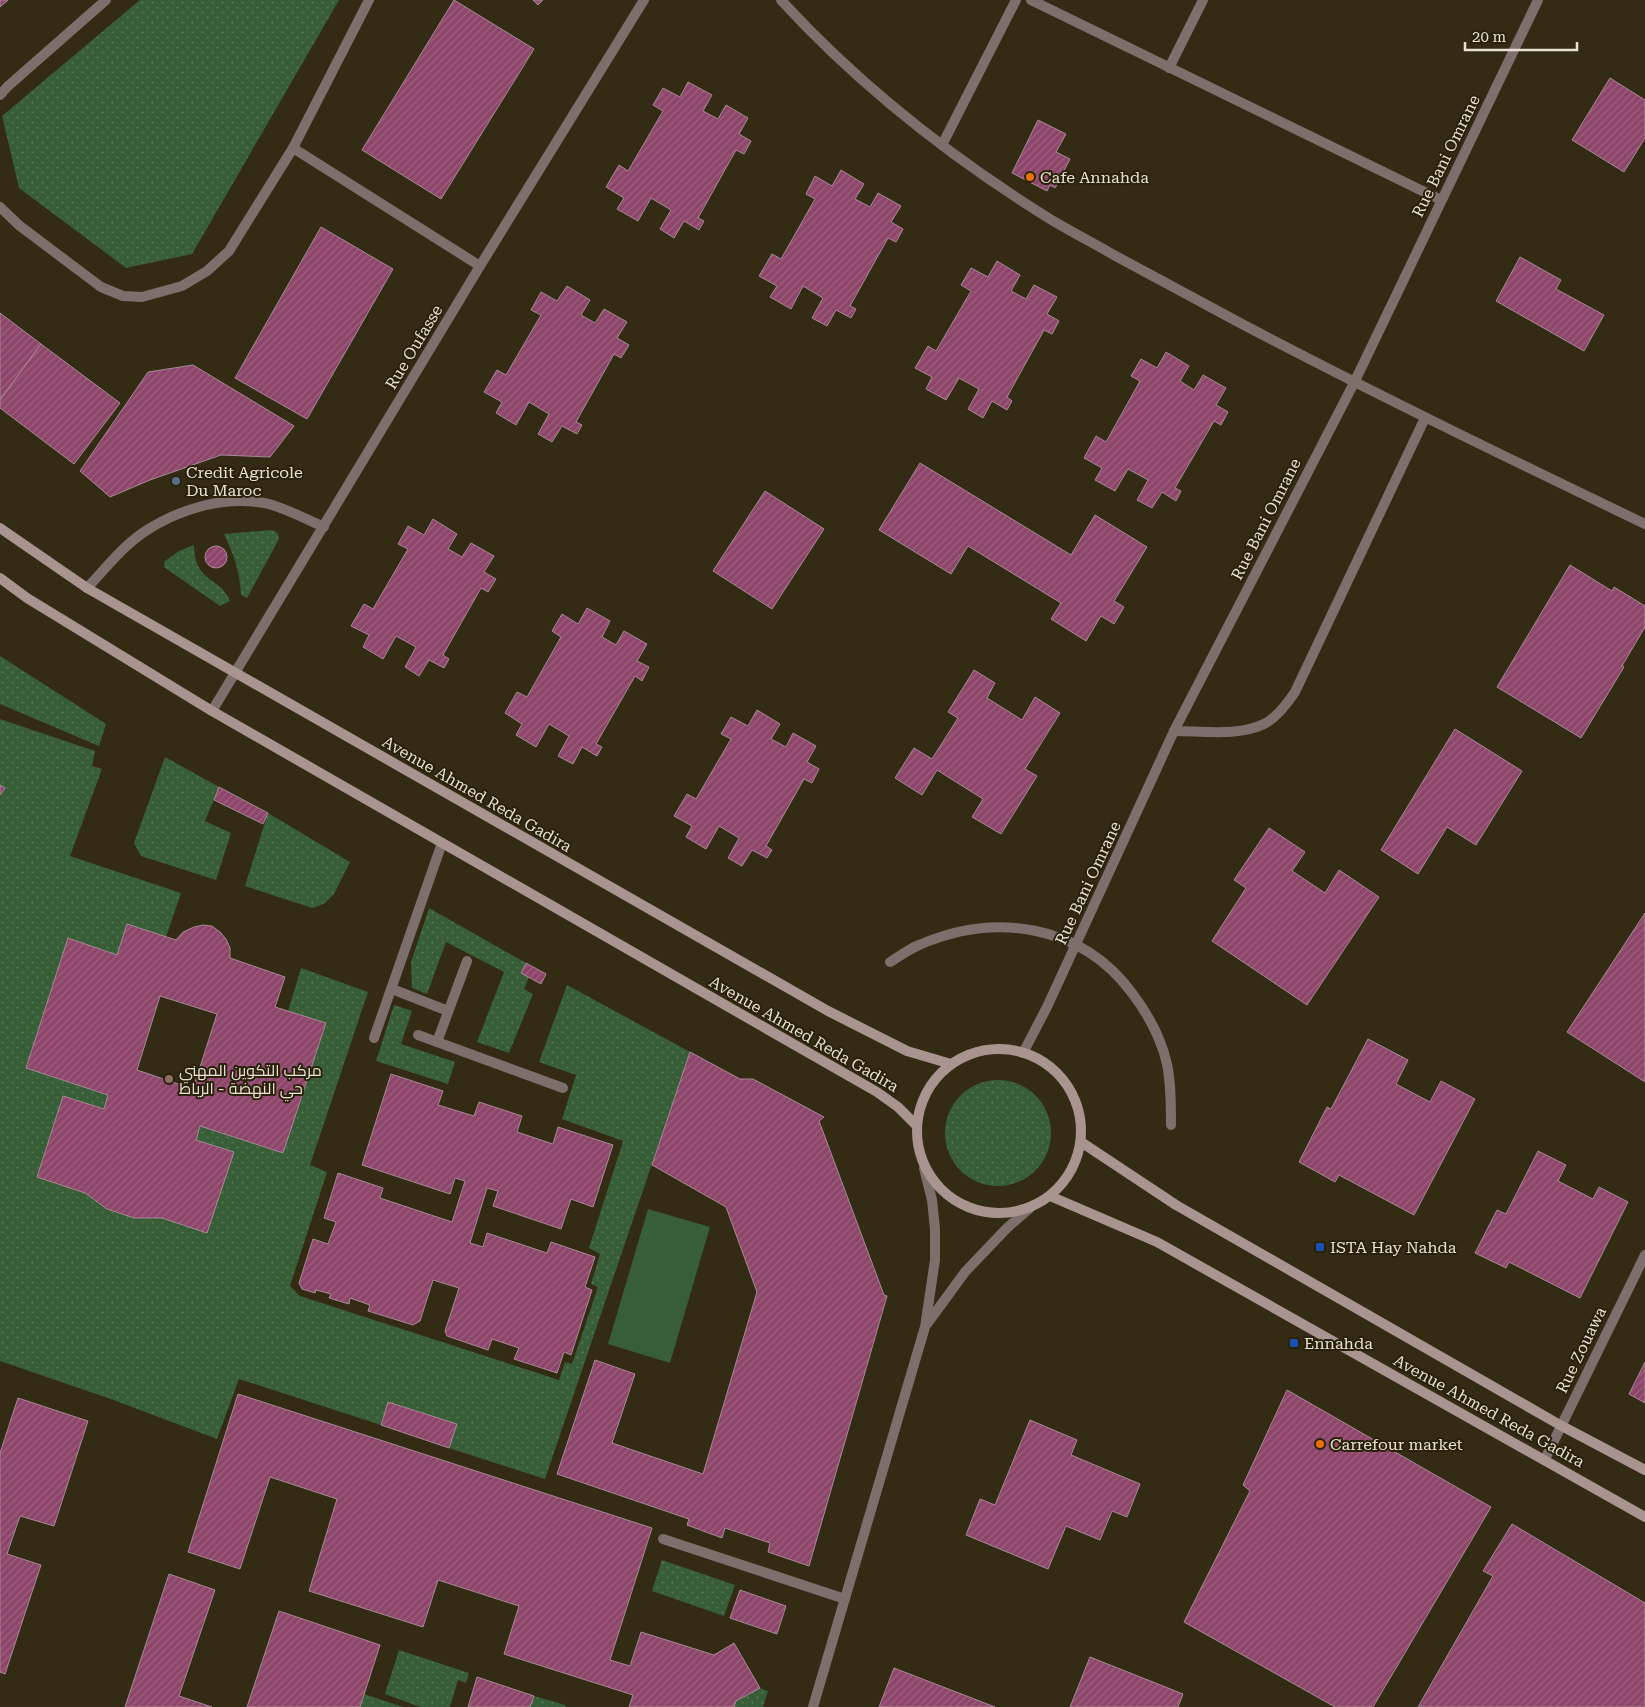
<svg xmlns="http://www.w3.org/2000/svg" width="1645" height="1707" font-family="'Roboto Serif',Cairo,serif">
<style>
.green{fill:url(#green-dots)}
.pitch{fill:#375e36}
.building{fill:url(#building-hatch);stroke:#a68a96;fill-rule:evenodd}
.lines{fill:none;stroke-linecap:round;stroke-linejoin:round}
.service{stroke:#7c6f6c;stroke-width:10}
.minor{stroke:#7c6f6c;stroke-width:10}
.secondary{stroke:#a99490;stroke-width:10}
.food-dot{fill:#e8710a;stroke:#2a210b;stroke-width:2}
.service-dot{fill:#5c6f8a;stroke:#2a210b;stroke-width:2}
.education-dot{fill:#8d6e63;stroke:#2a210b;stroke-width:2}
.transit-dot{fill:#1a4fb4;stroke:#2a210b;stroke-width:2}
.labels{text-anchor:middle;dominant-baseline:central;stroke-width:4;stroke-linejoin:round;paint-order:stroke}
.street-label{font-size:16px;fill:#e6e1d3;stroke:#2a210b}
.poi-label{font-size:16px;fill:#e6e1d3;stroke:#2a210b;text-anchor:start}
</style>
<defs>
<pattern id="green-dots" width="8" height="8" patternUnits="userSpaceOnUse" patternTransform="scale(1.25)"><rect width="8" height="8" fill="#375e36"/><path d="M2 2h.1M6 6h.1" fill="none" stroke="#547552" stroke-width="1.8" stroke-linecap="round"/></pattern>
<pattern id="building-hatch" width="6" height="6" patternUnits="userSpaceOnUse" patternTransform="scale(1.25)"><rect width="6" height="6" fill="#8d456a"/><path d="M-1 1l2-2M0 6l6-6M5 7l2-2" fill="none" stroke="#9d607e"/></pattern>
</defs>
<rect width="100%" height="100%" fill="#342b15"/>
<g class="green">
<path d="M140,0H339L192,254L126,268L19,188L2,116Z"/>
<path d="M271,530C277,531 278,533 279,539L247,598L241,595C240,573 234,554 224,534Z"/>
<path d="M194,545C195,585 221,576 230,601L220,606L164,567L165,561L179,551Z"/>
<path d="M0,656L106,724L99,746L0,704Z"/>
<path d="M0,719L95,751L92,766L102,769L70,856L181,893L166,937L127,924L117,955L68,938L26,1068L108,1095L104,1109L63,1096L37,1177L85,1193L107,1209L134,1218H162L207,1233L233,1152L196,1140L200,1126L283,1153L326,1024L288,1011L301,968L368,992L310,1165L327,1172L290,1286L300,1296L559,1380L565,1362L572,1364L598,1287L591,1284L600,1254L589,1248L623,1141L562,1119L576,1075L539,1062L567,985L690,1052L545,1479L449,1448L456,1424L389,1402L381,1425L239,1379L217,1439L108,1398L0,1361V796L5,788L0,785Z"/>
<path d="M165,757L219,787L205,821L231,833L216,880L141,856L134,843Z"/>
<path d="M268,813L350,862L334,894L325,903L319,906L312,908L245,886Z"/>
<path d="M429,908L526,963L521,973L529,977L524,989L533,994L509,1053L477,1042L504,972L446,942L427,994L412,988L411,962Z"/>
<path d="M394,1005L412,1011L401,1044L455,1062L448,1084L376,1061Z"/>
<circle cx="998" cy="1133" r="53"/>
<path d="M662,1560L735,1585L724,1616L652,1591Z"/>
<path d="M399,1650L469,1673L466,1683L458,1680L450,1707H420L385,1694Z"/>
<path d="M760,1688L768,1691L763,1707H734L736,1701Z"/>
<path d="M364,1694L403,1707H360Z"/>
<path d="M534,1696L565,1705L566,1707H530Z"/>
</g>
<path class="pitch" d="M648,1209L710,1227L670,1363L608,1344Z"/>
<g class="building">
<path d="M0,0H8L0,7Z"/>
<path d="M454,0L534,49L441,199L362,150Z"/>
<path d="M533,0H543L538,5Z"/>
<path d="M1610,78L1645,100V138L1624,172L1572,140Z"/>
<path d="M688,82L712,95L703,111L718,119L726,105L748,118L739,134L751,141L744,154L736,150L698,218L704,221L699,230L684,221L674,238L660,229L671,210L651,198L638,221L617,209L624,198L606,187L619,165L628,171L663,111L653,105L663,88L680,97Z"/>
<path d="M1038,120L1066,134L1056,152L1070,159L1055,188L1050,185L1047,191L1012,173Z"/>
<path d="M841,170L864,184L855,199L870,207L878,193L901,206L891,222L903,229L896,242L888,238L850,306L856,309L851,318L836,310L827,326L812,318L823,298L803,286L791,309L770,297L777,286L759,276L772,254L781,259L815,199L806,194L815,176L832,186Z"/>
<path d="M321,227L393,269L307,419L235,378Z"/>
<path d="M1520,257L1561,280L1556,289L1604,315L1584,351L1496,301Z"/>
<path d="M997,261L1020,275L1011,291L1026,299L1034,285L1057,297L1047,314L1059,321L1052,334L1044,330L1007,397L1012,401L1007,410L992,401L983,418L968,409L979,389L959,378L946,400L926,389L932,377L915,368L928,346L936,351L971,291L961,285L971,268L988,277Z"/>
<path d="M567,286L590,300L581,315L595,323L604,309L627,322L617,338L629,345L621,358L614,354L576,422L582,425L577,434L562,426L552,442L538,434L549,414L529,402L516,425L496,413L502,402L484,392L497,370L506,375L541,315L531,310L541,292L557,301Z"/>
<path d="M0,313L41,344L0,400Z"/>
<path d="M41,344L120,403L74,464L0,408V400Z"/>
<path d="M1166,352L1189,366L1180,381L1194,390L1203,375L1226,388L1216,405L1228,412L1221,425L1214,421L1175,488L1181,491L1176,501L1162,492L1152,508L1137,500L1148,480L1128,469L1115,491L1095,480L1102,468L1084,458L1096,436L1106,442L1140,381L1131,376L1141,359L1157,368Z"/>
<path d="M193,365L294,426L270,457L221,455L150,480L110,497L80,471L148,372Z"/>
<path d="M920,463L1071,555L1095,515L1147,547L1114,601L1124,607L1114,624L1101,616L1086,641L1051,619L1061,603L968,546L951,574L879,530Z"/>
<path d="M765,491L824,529L772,609L713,571Z"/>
<path d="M433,519L457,534L448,549L462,557L471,543L494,556L484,572L496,579L488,592L481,588L443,655L449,659L444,668L429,660L419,676L405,667L416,647L396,636L383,659L363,647L369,635L351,626L364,604L373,609L408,549L398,544L408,526L424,535Z"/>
<circle cx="216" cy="557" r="11"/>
<path d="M1570,565L1612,591L1614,587L1645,606V627L1622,666L1624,667L1581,738L1497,687Z"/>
<path d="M587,608L610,621L602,637L616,645L624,631L647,644L637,661L649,667L642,681L635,676L596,744L602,747L597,756L582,747L573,764L558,756L569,736L549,724L536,747L516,735L522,724L505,713L517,692L527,697L561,637L552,631L562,614L578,624Z"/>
<path d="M974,670L995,683L987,698L1022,720L1035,697L1060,713L1025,769L1037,776L1001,834L972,817L983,799L937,770L922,795L895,778L914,748L932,759L958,718L948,712Z"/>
<path d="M757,710L780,724L771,739L786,747L793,733L816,746L807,762L819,769L812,783L804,779L766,846L772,850L767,858L752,850L742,866L728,858L739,838L719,826L706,849L686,837L692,826L674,816L687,794L696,799L731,739L721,734L731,717L748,726Z"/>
<path d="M1455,729L1522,771L1476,845L1447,827L1418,874L1381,850Z"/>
<path d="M0,785L5,788L0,795Z"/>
<path d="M219,787L268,813L263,824L214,800Z"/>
<path d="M1269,828L1305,852L1292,871L1325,893L1339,870L1379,897L1307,1005L1212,941L1246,888L1234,880Z"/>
<path d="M1645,913V1082L1567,1032Z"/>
<path d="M127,924L176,940L183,932L194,927L203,925L212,926L220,932L226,939L230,948V958L285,977L275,1007L326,1023L283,1153L200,1126L196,1140L234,1152L207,1233L162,1218H134L107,1209L85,1193L37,1177L63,1096L104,1109L108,1095L26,1068L68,938L117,955ZM160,996L217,1014L193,1089L137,1070Z"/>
<path d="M526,963L546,974L541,984L521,973Z"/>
<path d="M1368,1039L1408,1060L1396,1084L1430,1102L1441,1081L1475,1099L1414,1215L1339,1175L1335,1182L1299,1162L1327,1107L1331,1109Z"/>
<path d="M690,1052L740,1079H753L824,1117L819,1121L884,1295L887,1296L809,1566L768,1552L770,1543L725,1528L722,1538L687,1525L689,1519L557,1474L595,1360L635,1374L612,1443L703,1474L757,1292L726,1207L652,1165Z"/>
<path d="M391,1074L443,1091L438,1105L474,1116L479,1102L522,1116L517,1132L553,1144L558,1127L613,1145L593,1207L571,1199L561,1229L493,1206L498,1191L487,1188L470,1243L483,1247L487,1233L547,1253L551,1242L595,1257L585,1287L592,1290L571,1355L564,1352L557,1373L514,1359L519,1348L492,1339L488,1350L447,1336L445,1331L459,1288L433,1280L420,1321L413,1325L368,1311L370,1305L350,1298L349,1304L329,1298L331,1294L316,1290L315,1293L302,1289L299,1283L313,1239L328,1244L336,1222L324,1218L338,1173L383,1188L380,1198L452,1222L465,1181L455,1178L450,1194L362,1165Z"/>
<path d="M1538,1151L1566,1165L1558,1181L1593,1199L1599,1187L1628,1202L1580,1298L1509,1262L1506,1268L1475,1253L1497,1210L1506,1214Z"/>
<path d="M1645,1362V1403L1629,1394Z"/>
<path d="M1287,1390L1491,1507L1373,1707H1335L1184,1622L1250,1491L1243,1485Z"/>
<path d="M238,1394L652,1528L610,1660L630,1666L641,1632L714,1655L734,1643L760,1688L736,1701L734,1707H629L633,1695L504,1654L519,1606L438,1580L423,1627L309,1591L337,1499L270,1477L240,1569L188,1552Z"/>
<path d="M18,1398L88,1421L54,1526L20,1516L7,1554L41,1565L5,1674L0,1672V1453Z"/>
<path d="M388,1402L457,1424L449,1448L381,1425Z"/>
<path d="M1030,1420L1077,1440L1071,1455L1140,1484L1127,1517L1112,1511L1100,1540L1066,1526L1048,1569L966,1535L980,1499L995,1505Z"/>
<path d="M1512,1524L1645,1603V1707H1418L1493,1576L1483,1571Z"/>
<path d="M169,1574L215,1590L179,1696L212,1707H125Z"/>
<path d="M740,1590L786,1606L777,1634L730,1618Z"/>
<path d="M279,1611L380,1645L360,1707H247Z"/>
<path d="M1090,1657L1183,1694L1178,1707H1070Z"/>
<path d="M894,1668L995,1707H879Z"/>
<path d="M477,1677L534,1696L530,1707H468Z"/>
</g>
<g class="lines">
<g class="service">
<path d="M0,95L7,87L106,0"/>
<path d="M293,148L480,266"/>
<path d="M0,207L20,226L101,287L123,296L142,297L182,286L207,271L229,251L293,148L369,0"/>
<path d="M87,588C105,569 122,547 144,532C179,509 222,496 264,503C279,505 308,520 324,527"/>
<path d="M1174,731C1203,731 1239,737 1266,723C1278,716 1287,704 1295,692L1425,418"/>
<path d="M890,962C900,956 909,949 919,945C995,912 1081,924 1132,993C1148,1014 1161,1038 1167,1064C1171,1084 1171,1104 1171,1125"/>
<path d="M392,989L448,1011"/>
<path d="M418,1035L563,1088"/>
<path d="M374,1038L442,843"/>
<path d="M437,1042L467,961"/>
<path d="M663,1539L845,1599"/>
</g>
<g class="minor">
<path d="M781,0C859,85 952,158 1050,219C1070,231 1091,242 1112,254C1155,277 1199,301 1242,324C1375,394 1510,459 1645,524"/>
<path d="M1031,0L1441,200"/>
<path d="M1169,68L1203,0"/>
<path d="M942,145L1016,0"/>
<path d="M212,711L480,266L644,0"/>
<path d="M1023,1053L1047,1007L1174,731L1354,383L1538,0"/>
<path d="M927,1324L965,1272L1007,1228L1030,1208"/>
<path d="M1545,1459L1645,1255"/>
<path d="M813,1707L925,1327L935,1260V1229L932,1200L924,1168"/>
</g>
<g class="secondary">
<path d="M0,528L87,588L828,1011L907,1051L951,1064"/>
<path d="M0,578L27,598L212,711L877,1092L898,1107L917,1126"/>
<circle cx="999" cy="1131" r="82"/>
<path d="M1081,1142L1176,1205L1560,1425L1645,1470"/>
<path d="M1050,1196L1157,1242L1645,1517"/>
</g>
</g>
<g class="food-dot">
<circle cx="1030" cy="177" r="5"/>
<circle cx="1320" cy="1444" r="5"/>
</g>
<circle class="service-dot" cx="176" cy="481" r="5"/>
<circle class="education-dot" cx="169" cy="1079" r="5"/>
<g class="transit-dot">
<rect x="1315" y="1242" width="10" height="10" rx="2.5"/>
<rect x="1289" y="1338" width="10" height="10" rx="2.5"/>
</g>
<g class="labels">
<g class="street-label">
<text transform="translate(1446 156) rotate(-64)">Rue Bani Omrane</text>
<text transform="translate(414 347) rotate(-59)">Rue Oufasse</text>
<text transform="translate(1266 519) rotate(-63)">Rue Bani Omrane</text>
<text transform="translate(477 794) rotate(30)">Avenue Ahmed Reda Gadira</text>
<text transform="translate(1088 883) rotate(-65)">Rue Bani Omrane</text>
<text transform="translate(804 1034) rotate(30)">Avenue Ahmed Reda Gadira</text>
<text transform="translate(1581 1350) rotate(-64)">Rue Zouawa</text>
<text transform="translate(1489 1411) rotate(29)">Avenue Ahmed Reda Gadira</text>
</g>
<g class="poi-label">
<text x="1040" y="177">Cafe Annahda</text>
<text x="186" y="472">Credit Agricole<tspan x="186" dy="18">Du Maroc</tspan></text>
<text x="179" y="1070">مركب التكوين المهني<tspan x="179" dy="18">حي النهضة - الرباط</tspan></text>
<text x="1330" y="1247">ISTA Hay Nahda</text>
<text x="1304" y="1343">Ennahda</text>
<text x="1330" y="1444">Carrefour market</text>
</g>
</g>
<path d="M1465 42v8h112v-8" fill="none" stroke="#e6e1d3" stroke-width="2.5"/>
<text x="1472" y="42" font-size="15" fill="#e6e1d3" stroke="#2a210b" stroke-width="4" paint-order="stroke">20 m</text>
</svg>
